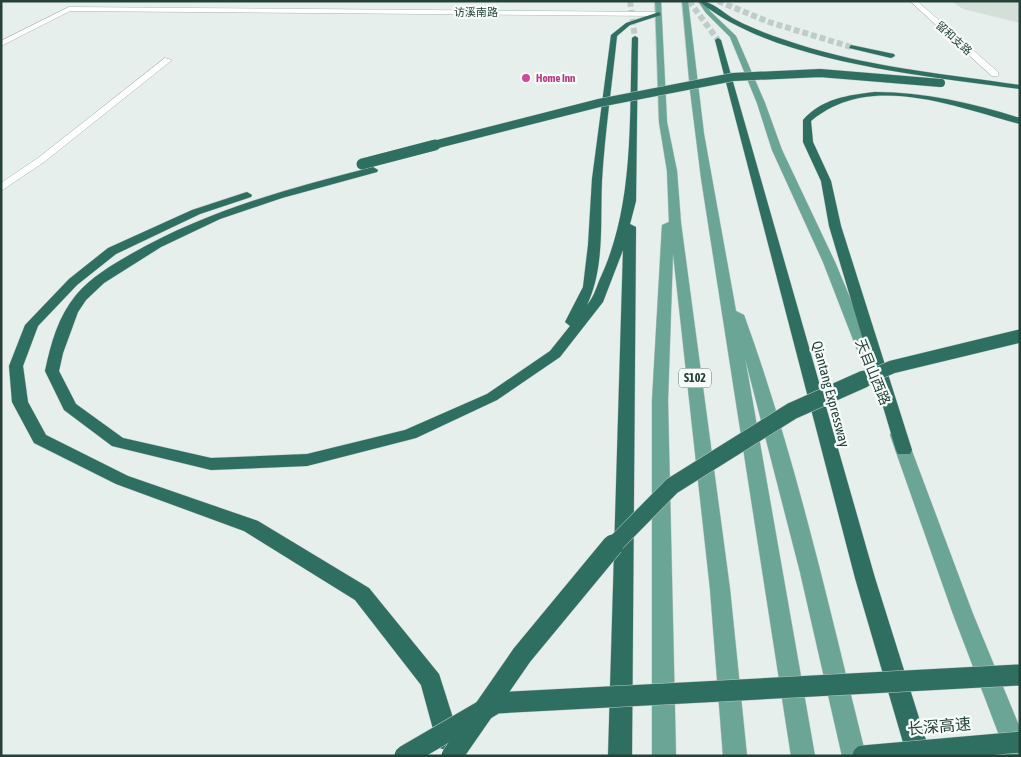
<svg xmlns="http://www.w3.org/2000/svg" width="1021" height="757" font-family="'Asap Condensed','Noto Sans SC',sans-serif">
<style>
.built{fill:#d4dfda}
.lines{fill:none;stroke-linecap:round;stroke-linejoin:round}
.highway-tunnel{stroke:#bfccc8;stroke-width:6;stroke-dasharray:6 3;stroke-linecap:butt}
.minor-casing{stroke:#a8b8b2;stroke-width:1}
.major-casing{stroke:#c2cac8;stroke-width:1}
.highway-casing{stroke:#c2cac8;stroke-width:1}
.minor{fill:#fff;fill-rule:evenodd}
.major{fill:#6aa596;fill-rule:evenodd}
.highway{fill:#2f6f62;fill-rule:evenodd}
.highway-bridge-far4-casing{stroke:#c2cac8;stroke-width:9;stroke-linecap:butt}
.highway-bridge-far3-casing{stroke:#c2cac8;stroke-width:11;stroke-linecap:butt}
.highway-bridge-far2-casing{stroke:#c2cac8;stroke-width:14;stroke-linecap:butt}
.highway-bridge-far1-casing{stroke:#c2cac8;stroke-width:18;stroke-linecap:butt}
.highway-bridge-casing{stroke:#c2cac8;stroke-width:22;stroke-linecap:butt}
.highway-bridge-far4{stroke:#2f6f62;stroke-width:8}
.highway-bridge-far3{stroke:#2f6f62;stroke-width:11}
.highway-bridge-far2{stroke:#2f6f62;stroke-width:13}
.highway-bridge-far1{stroke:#2f6f62;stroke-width:17}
.highway-bridge{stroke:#2f6f62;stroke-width:21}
.hotel-dot{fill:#d1479c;stroke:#f7fbf9;stroke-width:2}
.labels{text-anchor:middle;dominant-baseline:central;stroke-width:4.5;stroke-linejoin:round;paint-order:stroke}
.far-street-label{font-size:11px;fill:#24423a;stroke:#f7fbf9}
.far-hotel-label{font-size:11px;font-weight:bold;fill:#b23c85;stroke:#f7fbf9;text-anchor:start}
.shield{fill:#f7fbf9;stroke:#637a73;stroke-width:1}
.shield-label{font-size:12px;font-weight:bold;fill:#24423a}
.street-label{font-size:14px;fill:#24423a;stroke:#f7fbf9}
.near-street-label{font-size:16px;fill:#24423a;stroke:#f7fbf9}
</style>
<rect width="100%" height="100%" fill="#e6efeb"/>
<path class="built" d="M951,1H1020V23L963,9Z"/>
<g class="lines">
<g class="highway-tunnel">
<path d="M630,1L635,38"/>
<path d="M689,1L718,40"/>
<path d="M718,1L769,22L851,47"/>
</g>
<g class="minor-casing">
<g id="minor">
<path d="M910,1H917L998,72V76H992Z"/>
<path d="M69,7L659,12L662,14L659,16L70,11L1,46V41Z"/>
<path d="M165,58L172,60L44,162L1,191V183L38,158Z"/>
</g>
</g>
<g class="major-casing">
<g id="major">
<path d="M655,1H661L667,122L677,171L681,223L730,589L747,756H723L710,589L673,253L668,401L676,756H652V401L662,225L669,222L667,171L659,122Z"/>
<path d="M682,1H688L704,134L736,311L744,315C796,458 829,608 866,756H842L800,572L745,358L815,756H791L701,178L690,90Z"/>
<path d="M698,1H704L710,11L736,36L765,103L782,150L835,262L887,386L884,389H874L871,386L823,262L772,150L757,103L730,37L706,13Z"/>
<path d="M898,430L904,431L906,435L973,614L1020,728V756H1007L953,614L890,435L892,431Z"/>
</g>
</g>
<g class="highway-casing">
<g id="highway">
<path d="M699,1C713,1 724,14 736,20C759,32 785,40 810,48C878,68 950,75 1020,85V89C927,76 771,62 699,1Z"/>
<path d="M659,12L661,15L630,25L617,36C612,84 605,132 602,180C600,221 605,267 587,305C593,298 596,289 599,281C635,206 629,119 632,38L635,36L638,38L636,201L630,224L636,227L632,756H608L623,250L603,302L560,357L497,400L416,438L307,466L211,470L112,446L64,410L45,371C51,343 58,317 76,295C91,277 112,265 131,254C206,211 289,188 373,167L378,170L377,172L282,198L220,219L161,247L104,283L86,300L78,312L63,353L59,371L76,404L123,438L211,458L307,454L405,430L487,394L550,351L570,326L565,322L583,287L588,245L592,179L611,35L626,23Z"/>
<path d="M718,38L721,40L875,578L931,756H907L855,578L715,40Z"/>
<path d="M851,45L894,54L895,56L891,58L849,48Z"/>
<path d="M875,92C925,92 972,103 1020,118V124C955,107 870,71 811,121L813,142L831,181L841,226L912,450L910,454H898L896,450L829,226L821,181L803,142V120C821,99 848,95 875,92Z"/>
<path d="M247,192L252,195L251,197L200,214L116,254L77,285L38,326L23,366L28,402L46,435L128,476L258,521L369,588L439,674L460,740L456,748L448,751L440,748L436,740L421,685L355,600L244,531L116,484L34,443L12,402L9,366L25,325L69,279L108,248L192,210Z"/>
</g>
</g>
<use href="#minor" class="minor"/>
<use href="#major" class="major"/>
<use href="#highway" class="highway"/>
<g class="highway-bridge-far4-casing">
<path id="highway-bridge-far4" d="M430,146L599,103L733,77L820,73L941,83"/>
</g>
<g class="highway-bridge-far3-casing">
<path id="highway-bridge-far3" d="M362,164L435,145"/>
</g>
<g class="highway-bridge-far2-casing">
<path id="highway-bridge-far2" d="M862,380L892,367L1020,336"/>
</g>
<g class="highway-bridge-far1-casing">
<path id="highway-bridge-far1" d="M612,547L672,486L792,411L864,379"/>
</g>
<g class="highway-bridge-casing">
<g id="highway-bridge">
<path d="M405,756L496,703L1020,675"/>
<path d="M452,756L522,655L613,545"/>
<path d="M863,756L1020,742"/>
</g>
</g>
<use href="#highway-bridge-far4" class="highway-bridge-far4"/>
<use href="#highway-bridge-far3" class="highway-bridge-far3"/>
<use href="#highway-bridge-far2" class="highway-bridge-far2"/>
<use href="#highway-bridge-far1" class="highway-bridge-far1"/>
<use href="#highway-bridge" class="highway-bridge"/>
</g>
<circle class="hotel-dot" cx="526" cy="78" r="5"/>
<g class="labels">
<g class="far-street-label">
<text x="476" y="12">访溪南路</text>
<text transform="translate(954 38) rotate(42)">留和支路</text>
</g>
<g class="far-hotel-label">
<text x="536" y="78">Home Inn</text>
</g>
<rect class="shield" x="679" y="368.5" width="32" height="19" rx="4"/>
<g class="shield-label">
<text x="695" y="378">S102</text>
</g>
<g class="street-label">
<text transform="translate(873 372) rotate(68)">天目山西路</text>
<text transform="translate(831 394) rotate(75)">Qiantang Expressway</text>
</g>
<g class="near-street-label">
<text transform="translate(939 726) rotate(-5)">长深高速</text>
</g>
</g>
<rect width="1021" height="757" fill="none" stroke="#24423a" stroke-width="5"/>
</svg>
